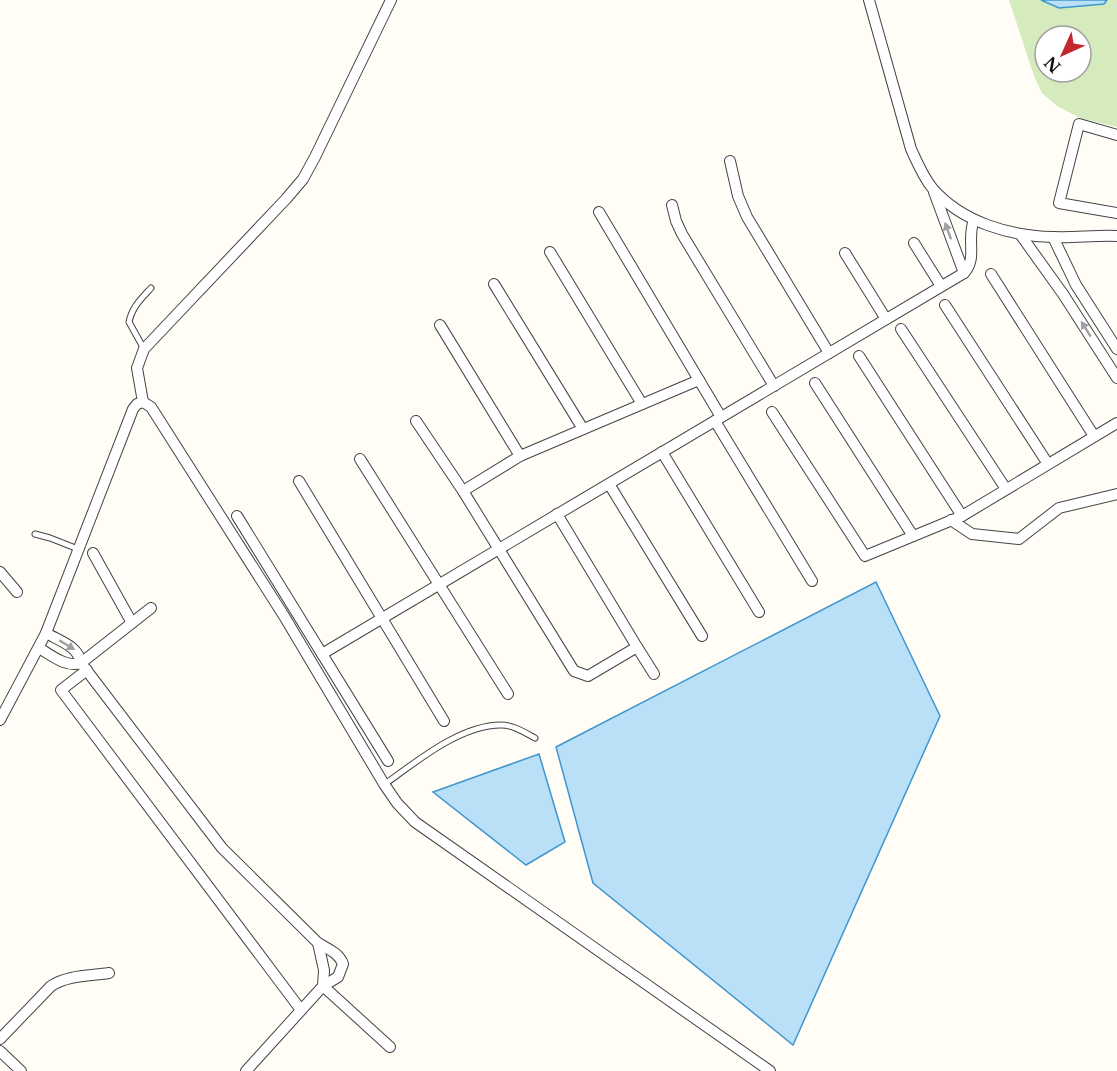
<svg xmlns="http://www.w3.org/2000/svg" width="1117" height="1071" font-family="'Libre Baskerville',serif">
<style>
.green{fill:#d5ebbd;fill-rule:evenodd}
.water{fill:#b9e0f7;stroke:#3f96cf;stroke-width:1.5}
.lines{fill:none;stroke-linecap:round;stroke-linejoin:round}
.service-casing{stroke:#444;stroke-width:7}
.minor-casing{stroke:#444;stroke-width:12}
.service{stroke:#fff;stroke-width:5}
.minor{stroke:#fff;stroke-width:10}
.oneway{fill:#a0a0a0}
</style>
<rect width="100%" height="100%" fill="#fffdf5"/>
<path class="green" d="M1009,0H1117V127L1080,118L1057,106L1042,93L1034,76ZM1045,36H1081V72H1045Z"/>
<g class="water">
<path d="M1041,0H1107L1104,4L1059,8Z"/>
<path d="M876,582L940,716L793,1045L593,883L556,747Z"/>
<path d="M539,754L565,842L526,865L433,792Z"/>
</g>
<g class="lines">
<g class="service-casing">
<g id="service">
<path d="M144,349L129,322C132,307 141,299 151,288"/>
<path d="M35,534L50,538L78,549"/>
<path d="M385,784C416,762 460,725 501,725C513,725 524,732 535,738"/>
</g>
</g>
<g class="minor-casing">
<g id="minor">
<path d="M869,0L911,149C917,162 923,177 933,189C962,222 1009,236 1053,237C1074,238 1096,235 1117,236"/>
<path d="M1117,135L1079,124L1059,203L1117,213"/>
<path d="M730,161L738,196L747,217L829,353"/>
<path d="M934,192L964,273"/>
<path d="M672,205L676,221L682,234L774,386"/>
<path d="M599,212L721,417"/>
<path d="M1020,234L1063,294L1117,378"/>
<path d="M1053,237L1076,285L1117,349"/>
<path d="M914,243L941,286"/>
<path d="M550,252L642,404"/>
<path d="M845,253L886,319"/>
<path d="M991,274L1094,436"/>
<path d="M494,284L583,429"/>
<path d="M945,305L1048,464"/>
<path d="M440,325L520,456"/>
<path d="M901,329L1006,489"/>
<path d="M859,356L962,516"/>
<path d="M815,383L913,536"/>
<path d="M143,402L137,368L144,349L286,199L303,179L315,157L391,0"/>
<path d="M772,412L865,556L962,516L1117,423"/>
<path d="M416,421L463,491L574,671L588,676L637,647L557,514"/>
<path d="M715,421L812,581"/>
<path d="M662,452L759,612"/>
<path d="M360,459L508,694"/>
<path d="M299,481L444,721"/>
<path d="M609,484L702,636"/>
<path d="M463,491L520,456L699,380"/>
<path d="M237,516L388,761"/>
<path d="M951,520L972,534L1019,539L1059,508L1117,494"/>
<path d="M93,553L132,623"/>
<path d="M0,572L17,592"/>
<path d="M46,633C60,641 78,646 81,663L222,848L318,943C328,949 339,953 343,964L338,977L323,986L246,1071"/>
<path d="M637,647L654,674"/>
<path d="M39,648C51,655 66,668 81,663L151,608"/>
<path d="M322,654L964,273C978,258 966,239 974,220"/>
<path d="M87,670L61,690L301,1010"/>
<path d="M0,720L46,633L133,409L137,404L143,402L151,407L284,616L384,784L397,803L415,822L770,1071"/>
<path d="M318,943L324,970L323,986"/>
<path d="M323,986L390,1047"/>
<path d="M0,1039L51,986C68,975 90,976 109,973"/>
<path d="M0,1051L21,1071"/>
</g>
</g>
<use href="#service" class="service"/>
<use href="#minor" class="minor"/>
</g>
<defs><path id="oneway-solid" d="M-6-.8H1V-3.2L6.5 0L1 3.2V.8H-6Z" transform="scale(1.5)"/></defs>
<g class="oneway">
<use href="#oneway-solid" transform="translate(948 231) rotate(-110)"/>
<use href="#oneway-solid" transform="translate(1086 329) rotate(-122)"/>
<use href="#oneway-solid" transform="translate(67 645) rotate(31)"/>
</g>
<g transform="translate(1063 54) rotate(225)"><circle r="28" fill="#ffffff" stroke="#a0a0a0" stroke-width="1.5"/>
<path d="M0-4.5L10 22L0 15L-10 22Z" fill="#c4262e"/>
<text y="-9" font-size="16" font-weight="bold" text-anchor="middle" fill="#111111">N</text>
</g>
</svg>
